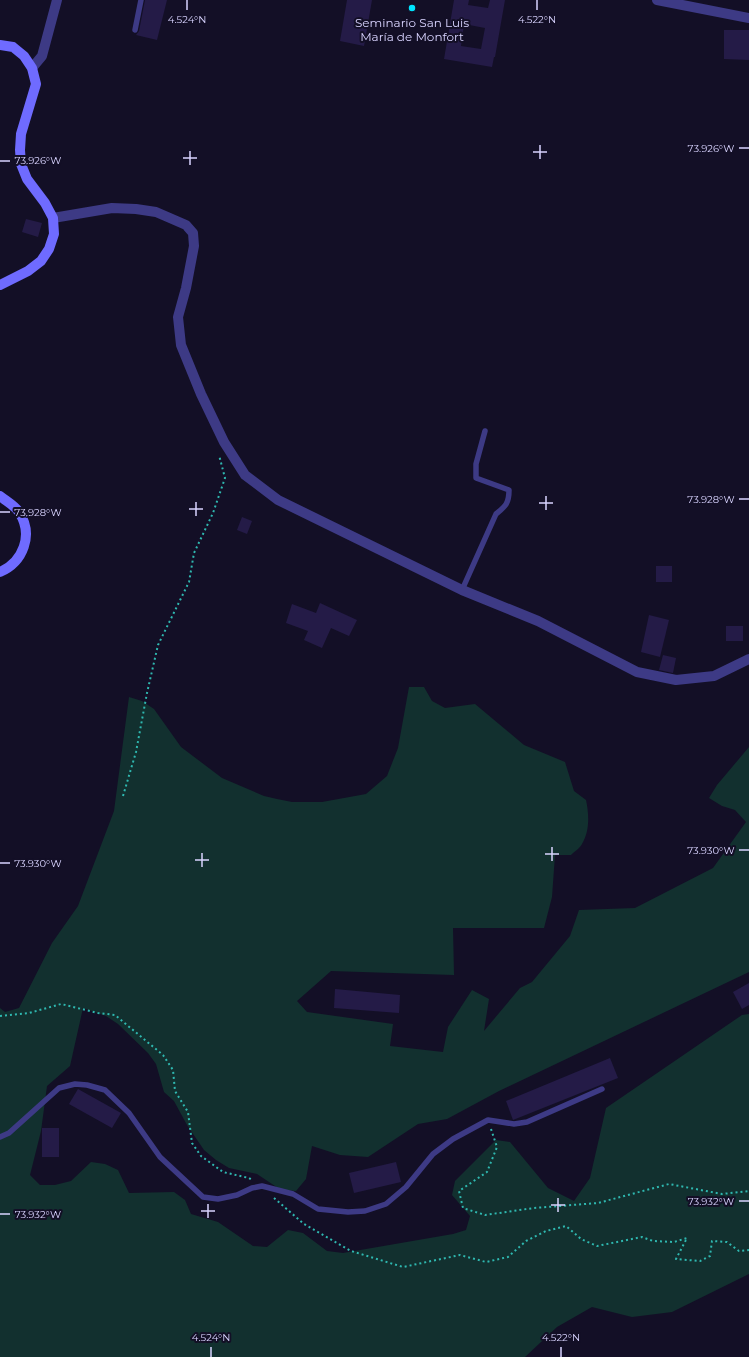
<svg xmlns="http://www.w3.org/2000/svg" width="749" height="1357" font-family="Montserrat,sans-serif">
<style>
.green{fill:#12302f}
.building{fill:#241b47;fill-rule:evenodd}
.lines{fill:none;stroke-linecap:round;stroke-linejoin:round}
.path{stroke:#2fb8b0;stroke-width:2;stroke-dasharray:2 3;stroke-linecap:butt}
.service{stroke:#3d3a85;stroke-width:5.5}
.minor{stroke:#3d3a85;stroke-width:10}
.secondary{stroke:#6f6bff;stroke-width:10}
.ticks{fill:none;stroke:#d9d4ff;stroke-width:1.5}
.poi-dot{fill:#00e5ff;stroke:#130f26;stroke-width:1.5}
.labels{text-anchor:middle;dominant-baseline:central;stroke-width:4;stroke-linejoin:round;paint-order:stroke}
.poi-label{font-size:12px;fill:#d9d4ff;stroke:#130f26}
.ticks-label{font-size:10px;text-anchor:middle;fill:#d9d4ff;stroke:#130f26;stroke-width:4;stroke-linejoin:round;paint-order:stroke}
</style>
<rect width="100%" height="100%" fill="#130f26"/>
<path class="green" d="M409,687H424L432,701L445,708L475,704L524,745L565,762L574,791L586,800C589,814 590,831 582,844C580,848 574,852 571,855H555L552,897L544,928H453L454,975L331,971L297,1001L307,1012L393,1024L390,1046L443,1052L448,1027L472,990L489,999L484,1031L520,988L532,982L570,936L579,910L635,908L713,868L746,822L735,810L722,806L709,798L717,785L749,747V972L499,1091L447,1119L418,1124L368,1157L340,1155L312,1146L306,1179L296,1191L281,1190L257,1174L229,1168L216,1160L204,1150L187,1125L174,1101L164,1092L156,1064L148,1053L118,1024L106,1016L83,1008L70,1066L47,1086L41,1131L30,1175L40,1185H55L71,1181L91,1162L105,1164L118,1170L129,1193L174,1192L185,1200L191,1214L218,1222L253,1246L267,1247L288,1230L303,1233L327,1251L343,1253L453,1234L466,1230L470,1216L452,1195L455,1181L496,1140L510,1142L548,1188L574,1201L590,1178L606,1108L742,1015L749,1014V1274L672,1312L632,1317L592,1307L557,1327L525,1357H0V1008L5,1012L19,1008L52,943L78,906L114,811L129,697L142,701L154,709L181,747L222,778L264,796L277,799L292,802H322L366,794L387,776L398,748Z"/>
<g class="building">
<path d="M145,0H167L157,40L136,35L139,31Z"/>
<path d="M347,0H372L364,46L340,41Z"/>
<path d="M454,0H469L468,5L488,8L490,0H505L495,57H494L492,67L444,59ZM464,24L485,28L481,49L461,46Z"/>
<path d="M724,30H749V60L724,59Z"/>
<path d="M26,219L42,223L38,237L22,232Z"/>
<path d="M242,517L252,521L247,534L237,530Z"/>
<rect x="656" y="566" width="16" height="16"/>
<path d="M320,603L357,620L349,636L331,628L322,648L304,640L308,631L286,623L292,604L316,613Z"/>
<path d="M649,615L669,620L660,657L641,652Z"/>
<rect x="726" y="626" width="17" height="15"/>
<path d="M663,655L676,658L673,673L659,670Z"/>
<path d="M749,983V1005L742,1009L733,992Z"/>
<path d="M335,989L400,995L399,1013L334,1008Z"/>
<path d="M610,1058L618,1078L513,1120L506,1101Z"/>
<path d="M78,1089L121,1113L112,1128L69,1104Z"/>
<rect x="42" y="1128" width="17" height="29"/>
<path d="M396,1162L401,1182L354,1193L349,1173Z"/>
</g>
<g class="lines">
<g class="path">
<path d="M123,796L136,752L147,693L158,645L189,582L194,553L213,513L225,478L219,455"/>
<path d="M0,1016L29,1013L61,1004L98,1013L115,1015L163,1055L173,1070L175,1091L188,1112L192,1143L201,1156L223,1172L249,1178L252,1180"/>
<path d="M491,1129L497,1147L487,1172L459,1191L463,1208L485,1215L534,1208L598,1203L669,1184L722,1194L749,1191"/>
<path d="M274,1198L304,1224L351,1251L403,1267L460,1255L486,1262L508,1257L526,1241L546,1231L566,1226L581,1239L597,1246L642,1237L653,1241L674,1242L687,1238L676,1259L700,1261L710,1256L712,1241L727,1242L739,1251L749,1250"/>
</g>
<g class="service">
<path d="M135,30L141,0"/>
<path d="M462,590L496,514C506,506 509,503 509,490L476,478V464L485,431"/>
<path d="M0,1137L9,1133L59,1088L75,1084L87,1085L105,1090L129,1113L160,1157L203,1197L218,1199L237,1195L252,1188L262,1186L293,1194L318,1209L348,1212L365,1211L386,1204L406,1187L433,1154L453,1139L488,1120L514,1124L527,1122L602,1089"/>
</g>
<g class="minor">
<path d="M657,0L749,18"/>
<path d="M32,68L42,56L57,0"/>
<path d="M53,218L112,208L136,209L156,212L186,225L193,233L194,246L186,288L178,317L181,345L201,394L224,442L245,475L278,500L462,590L538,621L637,672L676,680L714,676L749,659"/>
</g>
<g class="secondary">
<path d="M0,45L13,47L24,56L32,68L36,84L21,134L20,150L21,164L27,179L45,203L53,218L54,234L49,249L41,261L28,271L0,285"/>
<path d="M0,496C6,501 14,505 19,512C34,535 23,562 0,572"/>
</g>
</g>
<path class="ticks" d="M187,0V10M537,0V10M540,145V159M739,148H749M190,151V165M533,152H547M183,158H197M0,161H10M546,496V510M739,499H749M196,502V516M539,503H553M189,509H203M0,512H10M552,847V861M739,850H749M202,853V867M545,854H559M195,860H209M0,863H10M558,1198V1212M739,1201H749M208,1204V1218M551,1205H565M201,1211H215M0,1214H10M211,1347V1357M561,1347V1357"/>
<circle class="poi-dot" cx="412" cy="8" r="4"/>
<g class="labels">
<g class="poi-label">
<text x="412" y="22">Seminario San Luis<tspan x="412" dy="14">María de Monfort</tspan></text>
</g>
</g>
<g class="ticks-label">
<text x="187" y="23">4.524°N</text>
<text x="537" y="23">4.522°N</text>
<text x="711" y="152">73.926°W</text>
<text x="38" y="164">73.926°W</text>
<text x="711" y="503">73.928°W</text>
<text x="38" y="516">73.928°W</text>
<text x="711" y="854">73.930°W</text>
<text x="38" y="867">73.930°W</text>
<text x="711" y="1205">73.932°W</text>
<text x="38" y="1218">73.932°W</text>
<text x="211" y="1341">4.524°N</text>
<text x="561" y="1341">4.522°N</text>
</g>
</svg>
